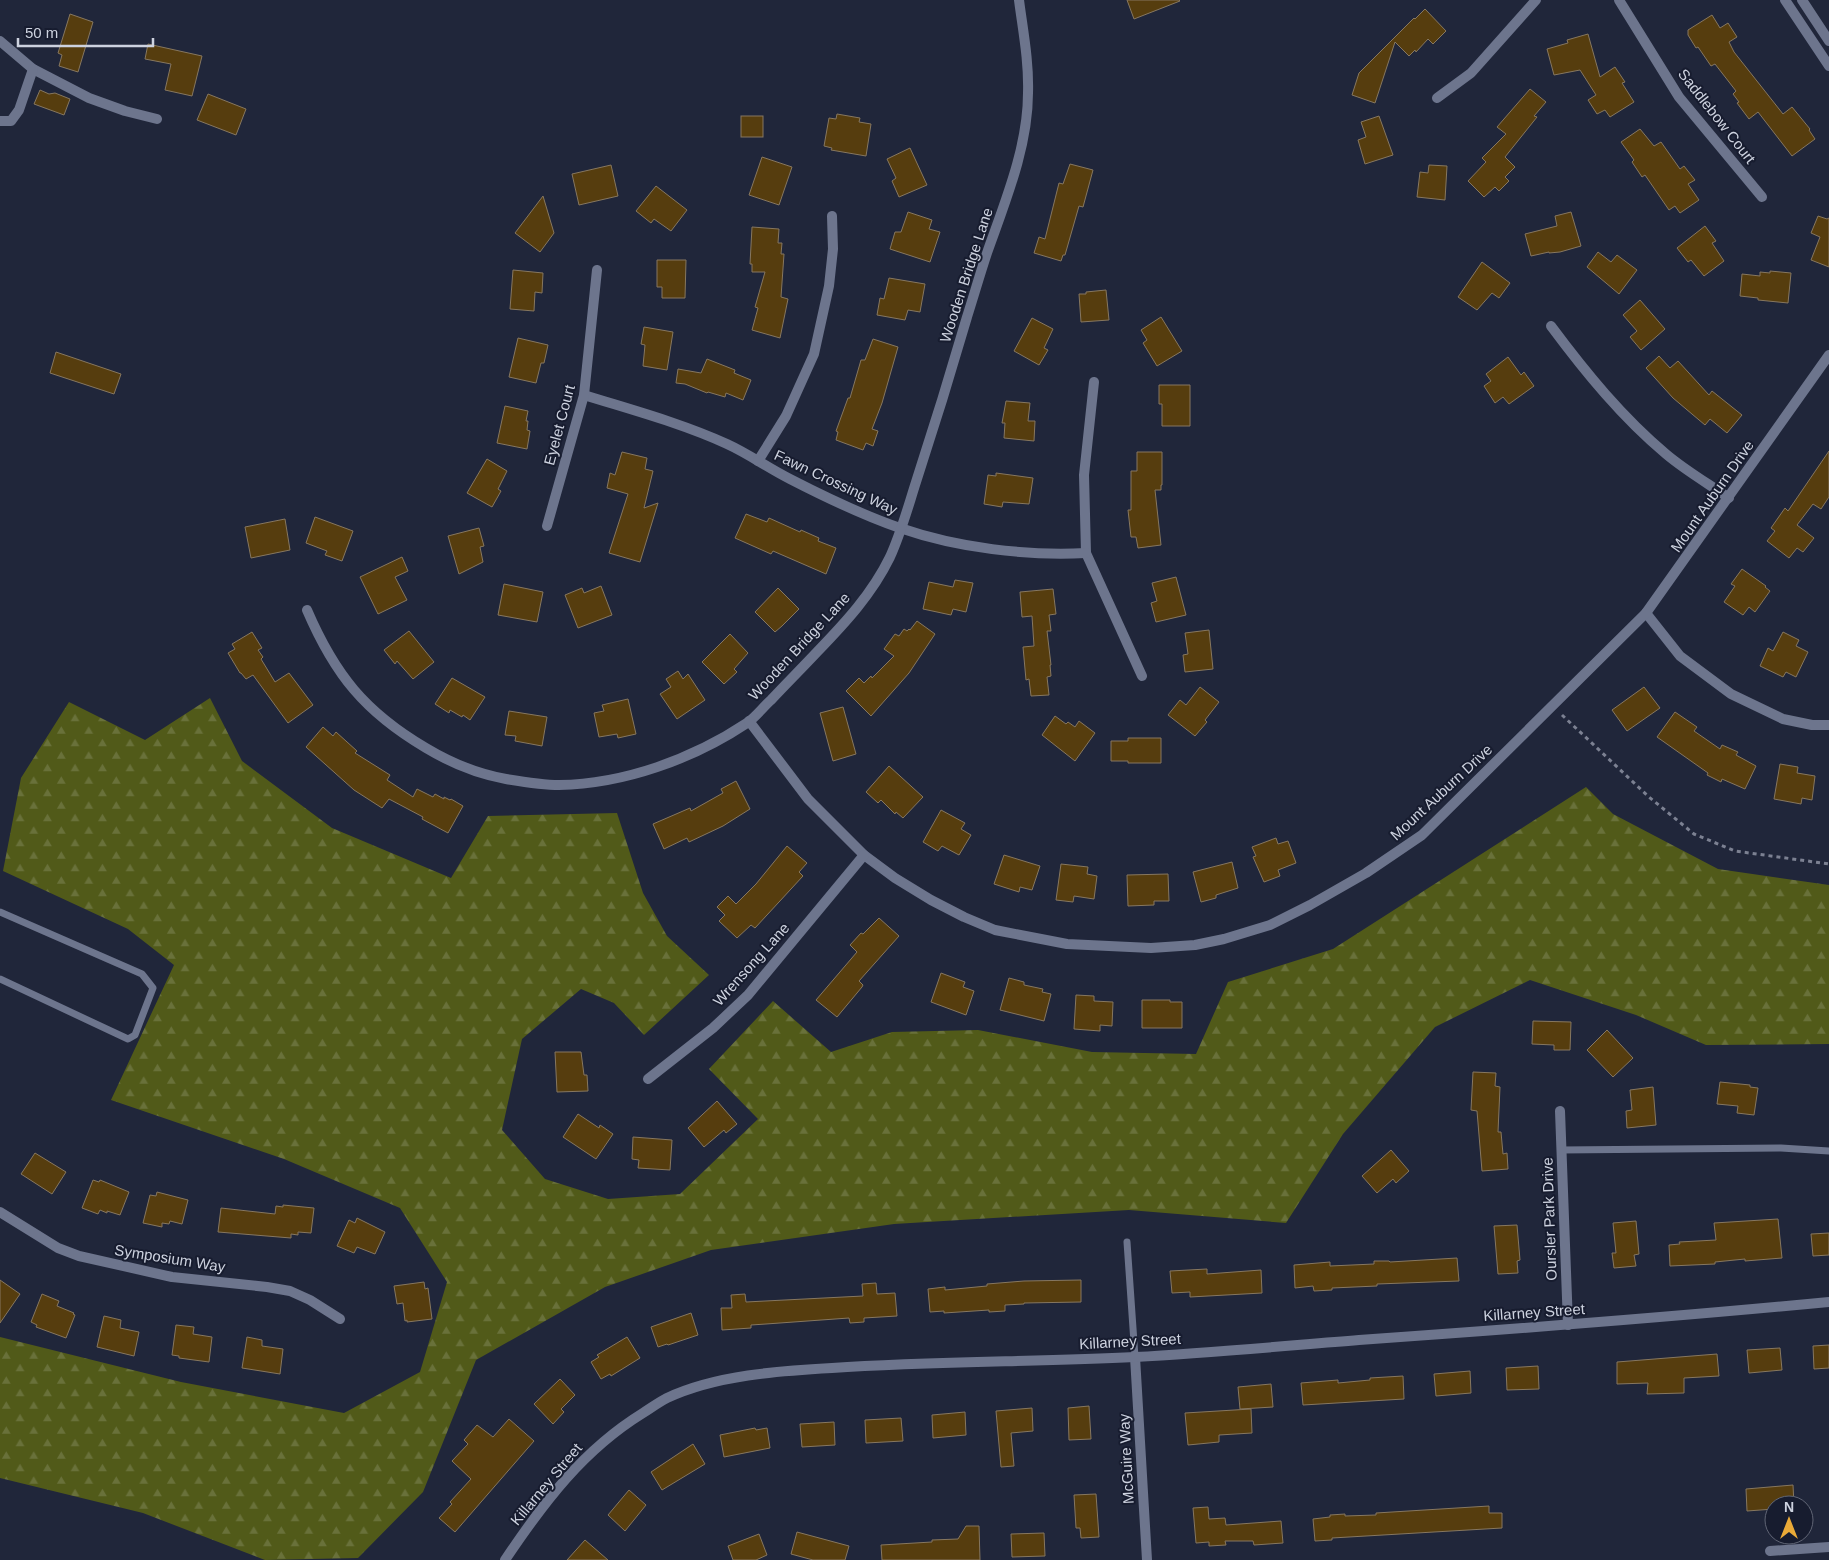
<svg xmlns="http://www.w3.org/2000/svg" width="1829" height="1560" font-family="Helvetica,sans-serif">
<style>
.forest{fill:url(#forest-firs)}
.building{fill:#563d0e;stroke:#867760}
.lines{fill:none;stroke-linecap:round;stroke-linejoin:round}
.path{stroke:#7c8192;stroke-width:3;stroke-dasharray:4 4;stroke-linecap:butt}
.lane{stroke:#6d758d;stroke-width:7}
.street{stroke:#6d758d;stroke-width:10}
.labels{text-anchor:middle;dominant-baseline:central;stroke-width:4;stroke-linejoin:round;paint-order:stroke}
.street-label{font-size:15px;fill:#cdd2df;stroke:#171c2f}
</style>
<defs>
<pattern id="forest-firs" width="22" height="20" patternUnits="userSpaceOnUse" patternTransform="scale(1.25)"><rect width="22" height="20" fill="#515a19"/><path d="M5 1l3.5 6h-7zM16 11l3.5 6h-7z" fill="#69713a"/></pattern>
</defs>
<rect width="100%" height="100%" fill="#20263a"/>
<path class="forest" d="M210,698L242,761L332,828L451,878L488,816L617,813L643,893L667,936L709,975L644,1035L614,1003L581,989L522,1039L502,1130L545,1179L608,1199L680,1194L758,1119L709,1069L773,1001L831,1052L892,1032L978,1030L1092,1052L1196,1054L1228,982L1333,949L1586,787L1613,814L1718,869L1829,885V1044L1706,1045L1636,1015L1530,980L1435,1027L1343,1134L1286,1223L1129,1210L894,1224L711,1250L605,1287L476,1360L423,1492L358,1558L265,1560L143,1513L0,1478V1337L181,1382L344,1413L420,1372L447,1282L400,1208L284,1159L111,1100L174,965L128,929L3,871L21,778L69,702L145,740Z"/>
<g class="building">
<path d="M1127,0H1179L1180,1L1134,19Z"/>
<path d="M1425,9L1446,31L1433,44L1428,39L1416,52L1415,50L1409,56L1395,42L1375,103L1352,95L1359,73L1414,18L1415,19Z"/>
<path d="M70,14L93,22L78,72L59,66L62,55L58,53Z"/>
<path d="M1712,15L1720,28L1728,23L1737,37L1729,42L1734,52L1783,114L1792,107L1810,129L1809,130L1815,139L1792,156L1758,112L1749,119L1737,103L1739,102L1733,94L1736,91L1715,64L1711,66L1698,47L1696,48L1688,35V30Z"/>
<path d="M1588,34L1600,77L1615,67L1625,82L1622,83L1634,102L1610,117L1605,110L1597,114L1588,100L1596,95L1580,70L1554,75L1547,49L1568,43L1567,40Z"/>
<path d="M148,44L202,56L192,96L165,90L171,64L145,59Z"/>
<path d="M1530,89L1546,102L1534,116L1537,117L1505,157L1515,167L1505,177L1509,181L1499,191L1495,187L1484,197L1468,181L1486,162L1482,158L1506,134L1497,127Z"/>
<path d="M40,90L49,94L55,93L70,99L64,115L34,104Z"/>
<path d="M208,94L246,109L236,135L197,120Z"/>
<path d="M837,114L860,118L859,122L871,124L866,156L831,150L832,148L824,146L829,118L836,119Z"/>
<rect x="741" y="116" width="22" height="21"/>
<path d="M1379,116L1393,155L1365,164L1358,140L1366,137L1361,122Z"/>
<path d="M1640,129L1654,146L1661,142L1680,169L1684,166L1695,180L1688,184L1699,200L1680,213L1675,206L1669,210L1645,175L1642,177L1632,162L1634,160L1621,142Z"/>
<path d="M910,148L927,185L899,197L892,181L896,178L887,159Z"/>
<path d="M762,157L792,167L779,205L749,195Z"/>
<path d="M1070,164L1093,170L1083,207L1079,206L1065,255H1063L1061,261L1034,253L1039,237L1045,239L1059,183L1063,184Z"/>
<path d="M611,165L618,196L579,205L572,174Z"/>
<path d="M1429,165L1447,166L1445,200L1417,197L1420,172L1428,173Z"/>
<path d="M656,186L687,210L671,231L654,219L651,223L636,211Z"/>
<path d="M543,196L554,233L540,252L515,233Z"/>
<path d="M908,212L932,220L929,229L940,232L930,262L890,249L895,232H901Z"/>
<path d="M1571,212L1581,246L1560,252L1549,253V252L1531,256L1525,234L1557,226L1555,216Z"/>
<path d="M1818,216L1827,219L1829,218V267L1811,260L1820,237L1811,233Z"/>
<path d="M1705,226L1716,241L1712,243L1724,261L1704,276L1691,260L1688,262L1677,248Z"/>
<path d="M752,227L779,229L778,243H782L781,254H784L781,297L788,299L780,338L752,330L758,308L755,307L765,272H752V264H750Z"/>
<path d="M1598,252L1611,262L1617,255L1637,270L1619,294L1587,267Z"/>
<path d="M657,260H686L685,298H662V287H657Z"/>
<path d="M1482,262L1510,283L1499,298L1492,293L1477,310L1458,297Z"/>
<path d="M513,270L543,273L542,293L535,292L534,311L510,309Z"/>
<path d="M1770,271L1791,273L1788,303L1758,300V298L1740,296L1742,274L1760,276V272L1770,273Z"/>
<path d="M889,278L925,284L920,312L908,310L905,320L877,315L880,298L884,299Z"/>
<path d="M1106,290L1109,320L1081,322L1079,294H1086V292Z"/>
<path d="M1640,300L1665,329L1641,350L1630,337L1637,331L1623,315Z"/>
<path d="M1161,317L1182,351L1157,366L1143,343L1147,340L1141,330Z"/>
<path d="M1032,318L1053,329L1044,348L1048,350L1039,365L1014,351Z"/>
<path d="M644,327L673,332L667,370L643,366L645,345L641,344Z"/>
<path d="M518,338L548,345L544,363H541L536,383L509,377Z"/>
<path d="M873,339L898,347L882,403L872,429L878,431L873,446L866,443L863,450L836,440L838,432L836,431L848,398H850L861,360H865Z"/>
<path d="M56,352L121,374L114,394L50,373Z"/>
<path d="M1659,356L1670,368L1678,361L1709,395L1712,391L1742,415L1727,433L1710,419L1705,425L1673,398L1646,368Z"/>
<path d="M1508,357L1521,375L1524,372L1534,386L1509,404L1503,397L1495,403L1484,386L1491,381L1486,374Z"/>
<path d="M707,359L735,370L734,373L751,380L743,400L726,393L725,397L708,392L707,393L685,384L676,383L678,369L701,373Z"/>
<path d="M1159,385H1190V426H1162V404H1159Z"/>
<path d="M1006,401L1030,403L1028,421H1035L1034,441L1004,438L1005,423H1002Z"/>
<path d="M505,406L528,411L526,421H528L527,430L530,431L527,449L497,443Z"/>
<path d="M1829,451V497L1821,509L1813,504L1797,525L1814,538L1803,552L1797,548L1789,558L1767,541L1775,531L1771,528L1785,508L1788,511Z"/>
<path d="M622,452L647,458L645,469L653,471L644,508L658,503L640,562L609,553L628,494L607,488L610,473L615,475Z"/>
<path d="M1137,452H1162V485H1161V490H1155L1161,545L1138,548L1136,537H1131L1128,510H1131V471H1137Z"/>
<path d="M487,459L507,471L498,489L501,491L492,507L467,493Z"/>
<path d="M996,473L1033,478L1029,504L1003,502L1002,507L984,504L988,475L996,476Z"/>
<path d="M746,514L767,522L769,518L800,532L801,530L819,538L818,541L836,548L826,574L773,551L771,554L735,538Z"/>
<path d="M315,517L353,531L342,561L325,555L327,551L306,543Z"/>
<path d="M285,519L290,550L251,558L245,527Z"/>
<path d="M479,528L484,546L480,547L483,562L459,574L448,536Z"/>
<path d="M402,557L408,571L395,577L407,600L378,614L360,577Z"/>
<path d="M1742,569L1766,586L1765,587L1770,591L1755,612L1749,607L1743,615L1724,602L1735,586L1731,584Z"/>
<path d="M1176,577L1186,615L1156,622L1151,603L1157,601L1152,583Z"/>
<path d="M955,580L973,583L966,612L953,609L951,615L923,609L929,582L953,587Z"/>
<path d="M504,584L543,592L537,622L498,615Z"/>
<path d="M601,586L612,615L578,628L565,595L582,588L584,593Z"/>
<path d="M778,588L799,609L782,626L775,632L755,612Z"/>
<path d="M1053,589L1056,614L1049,615L1051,631H1047L1051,665H1050L1051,676L1047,677L1049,695L1031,696L1029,679L1026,680L1023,647L1034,646L1032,616L1022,617L1020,592Z"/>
<path d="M917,621L935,634L909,673L871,716L846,691L859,678L864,683L871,676L872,678L894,656L884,649L895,634L899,636L904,629L907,631L909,629L910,630Z"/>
<path d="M1209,630L1213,669L1185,672L1183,655L1188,654L1185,633Z"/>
<path d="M409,631L434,662L413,679L397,661L395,664L384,650Z"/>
<path d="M252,632L262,648L258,650L263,657L261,659L275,682L289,673L313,705L288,723L253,675L246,679L241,673H240L228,653L235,649L232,644Z"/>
<path d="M1783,632L1799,640L1796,646L1808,652L1796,677L1786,672L1783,677L1760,666L1768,648L1773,651Z"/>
<path d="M730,634L748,653L734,669L737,672L724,684L702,662Z"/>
<path d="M678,671L683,679L688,674L705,700L677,719L660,694L671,687L666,679Z"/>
<path d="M452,678L485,697L470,720L463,715L462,717L450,710L449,713L435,704Z"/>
<path d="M1200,687L1219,702L1205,720L1207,722L1195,736L1168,715L1180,700L1186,705Z"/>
<path d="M1644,687L1660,708L1627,731L1612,710Z"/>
<path d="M628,699L636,734L618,738L617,734L599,737L594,713L604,711L602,705Z"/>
<path d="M843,707L856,754L833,761L820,713Z"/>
<path d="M509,711L547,717L542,746L515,741L516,736L505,735Z"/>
<path d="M1675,712L1697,727L1694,731L1720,749L1722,745L1738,752L1736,755L1756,766L1745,789L1722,779L1721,782L1707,775L1708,773L1657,737Z"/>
<path d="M1055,716L1066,724L1068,722L1075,727L1079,721L1095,733L1075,761L1042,735Z"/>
<path d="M323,727L333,736L336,732L357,751L355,753L390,775L387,780L413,797L417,789L433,797L435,794L444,799V797L450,800L451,799L463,806L448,833L422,819L423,817L389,799L382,808L354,790L306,747Z"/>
<path d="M1128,738H1161V763H1128V761H1111V741H1128Z"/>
<path d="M1780,764L1798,767L1797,773L1815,776L1812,800L1802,798L1801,804L1774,799Z"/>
<path d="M889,766L923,797L903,818L896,812L895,814L881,800L878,803L866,792Z"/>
<path d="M736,781L750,809L723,826L689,842L687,838L664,849L653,824L690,808L691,811L723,793L721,789Z"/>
<path d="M941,810L965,823L961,829L971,835L959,855L942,846L938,851L923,842Z"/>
<path d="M1276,838L1278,844L1288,841L1296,863L1278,870L1280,876L1264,882L1253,857L1256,856L1252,847Z"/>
<path d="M787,846L807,863L799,872L803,876L755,928L751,925L737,938L719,921L725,915L717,907L728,896L736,904L756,884Z"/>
<path d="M1004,855L1040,866L1032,890L1020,887L1019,892L994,884Z"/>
<path d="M1232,862L1238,888L1216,895V898L1201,902L1193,872Z"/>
<path d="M1061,864L1088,867L1087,874L1097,876L1094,899L1074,896L1073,902L1056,900Z"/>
<path d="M1168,874L1169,901H1154V905L1128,906L1127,875Z"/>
<path d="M879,918L899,936L859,981L863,985L862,987L837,1017L816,1000L857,952L850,945L861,933L863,934Z"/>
<path d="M941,973L965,982L963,987L974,991L966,1015L931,1002Z"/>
<path d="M1009,978L1024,982V985L1043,989L1042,992L1051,994L1044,1021L1000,1010Z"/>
<path d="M1076,995L1094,996V1001L1113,1002L1112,1026L1100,1025V1031L1074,1029Z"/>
<path d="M1142,1000H1170V1002H1182V1028H1142Z"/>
<path d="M1533,1021L1571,1022L1570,1050H1554V1045L1532,1044Z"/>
<path d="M1607,1030L1633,1058L1613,1077L1587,1050Z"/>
<path d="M555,1052H581L584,1075H587L588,1091L557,1092Z"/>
<path d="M1473,1072L1496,1073L1495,1086L1500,1087L1498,1132H1501L1503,1154L1507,1153L1508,1169L1482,1171L1477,1111L1471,1110Z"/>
<path d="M1720,1082L1750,1085V1087L1758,1088L1754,1115L1737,1113L1738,1106L1717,1104Z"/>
<path d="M1653,1087L1656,1125L1627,1128L1626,1111L1632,1110L1630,1090Z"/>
<path d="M717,1101L737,1124L726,1133L724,1130L704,1147L688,1128Z"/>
<path d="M578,1114L599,1128L600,1125L613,1134L596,1159L563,1137Z"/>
<path d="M633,1137L672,1140L670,1170L638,1168L639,1160L632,1159Z"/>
<path d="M1391,1150L1409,1171L1396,1183L1393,1179L1377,1193L1362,1176Z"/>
<path d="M35,1153L66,1172L52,1194L21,1174Z"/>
<path d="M93,1180L99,1182L100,1180L129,1192L120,1215L107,1211V1213L100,1210L98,1214L82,1208Z"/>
<path d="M157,1192L188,1200L182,1224L170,1221L169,1224L162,1223V1227L143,1223L150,1195L156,1196Z"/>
<path d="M283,1205L314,1208L311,1233L298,1232V1235L291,1234V1238L218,1232L221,1208L275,1214L276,1206L283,1207Z"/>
<path d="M357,1218L385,1232L375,1254L357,1247L354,1253L337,1246L349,1220L355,1223Z"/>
<path d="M1778,1219L1782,1258L1745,1261V1259L1715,1262V1264L1670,1266L1669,1245L1680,1244L1679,1242L1716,1240L1714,1223Z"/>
<path d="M1636,1221L1639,1254L1634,1255L1636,1266L1614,1268L1612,1253H1616L1613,1223Z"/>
<path d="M1517,1225L1520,1260L1517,1261L1518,1273L1498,1274L1494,1226Z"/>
<path d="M1829,1233V1255L1813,1256L1811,1234Z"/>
<path d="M1457,1258L1459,1281L1377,1284V1286L1332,1288V1290L1314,1291L1313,1286L1295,1288L1294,1265L1330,1262V1266L1374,1264V1261H1389L1390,1262Z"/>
<path d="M1207,1269V1274L1261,1270L1262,1293L1190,1297V1292L1172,1293L1170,1271Z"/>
<path d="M0,1280L20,1294L0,1323Z"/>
<path d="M1081,1280V1302L1024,1303V1304L1005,1305V1311L989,1312V1310L944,1313V1311L930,1312L928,1289L945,1287V1290L987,1286V1284L1024,1281Z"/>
<path d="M424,1282L425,1289L428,1288L432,1319L407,1322V1320L405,1321L403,1303L397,1304L394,1286Z"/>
<path d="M876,1283L877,1294L895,1293L897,1316L864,1318V1322L850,1323L849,1318L766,1324L751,1325V1328L722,1330L721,1308H732L731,1295L745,1294L746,1302L863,1296L862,1284Z"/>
<path d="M42,1294L59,1301L57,1306L74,1313L73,1314L75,1315L66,1338L36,1327L37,1325L31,1322Z"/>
<path d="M691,1313L698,1335L668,1345L667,1344L658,1347L651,1327Z"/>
<path d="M104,1316L121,1320L120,1328L139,1332L134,1356L97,1347Z"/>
<path d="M176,1325L194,1327L193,1334L212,1337L209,1362L179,1358V1356L172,1355Z"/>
<path d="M247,1337L262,1340V1346L283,1349L280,1374L242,1368Z"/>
<path d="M627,1337L640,1358L611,1376L610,1374L601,1379L591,1362L599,1357L597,1355Z"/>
<path d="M1829,1345V1368L1814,1369L1813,1346Z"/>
<path d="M1780,1348L1782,1370L1749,1373L1747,1350Z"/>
<path d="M1717,1354L1719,1376L1684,1378V1393L1647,1394L1648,1383L1617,1384V1362Z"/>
<path d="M1538,1366L1539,1389L1507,1390L1506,1368Z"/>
<path d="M1470,1371L1471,1393L1436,1396L1434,1374Z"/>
<path d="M1403,1376L1404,1399L1303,1405L1301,1383L1338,1380V1383L1370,1380V1378Z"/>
<path d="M560,1379L575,1395L561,1409L564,1412L553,1424L534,1404Z"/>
<path d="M1271,1384L1273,1407L1240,1409L1238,1387Z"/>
<path d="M1089,1406L1091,1439L1069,1440L1068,1408Z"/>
<path d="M1032,1408L1033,1431L1011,1433L1014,1466L1001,1467L996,1411Z"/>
<path d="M1251,1409L1252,1433L1219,1435V1442L1188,1445L1185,1413Z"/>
<path d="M965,1412L966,1435L933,1438L932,1415Z"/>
<path d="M901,1418L903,1441L866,1443L865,1420Z"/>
<path d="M509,1419L534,1441L455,1532L439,1518L452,1504L450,1502L471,1479L452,1461L468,1444L464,1440L477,1425L493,1437Z"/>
<path d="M834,1422L835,1445L802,1447L800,1424Z"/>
<path d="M755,1428L756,1430L767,1428L770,1448L724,1457L720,1435Z"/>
<path d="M693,1444L705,1464L662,1490L651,1472Z"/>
<path d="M1793,1485L1794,1505H1774V1509L1747,1511L1746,1489Z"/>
<path d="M629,1490L646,1505L625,1531L608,1515Z"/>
<path d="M1096,1494L1099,1537L1081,1538L1080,1528H1076L1074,1495Z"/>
<path d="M1489,1506V1513H1502V1528L1332,1538V1540L1315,1541L1313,1519L1330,1517V1515L1345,1514V1516L1376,1515V1513Z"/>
<path d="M1208,1507L1209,1519L1225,1518L1226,1525L1281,1521L1283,1543L1254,1545L1253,1541H1225L1226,1545L1209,1546V1542L1196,1543L1193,1508Z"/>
<path d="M966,1526H979L980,1560H882L881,1545L932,1542V1540L958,1539Z"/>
<path d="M797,1532L849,1546L845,1560H813L791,1554Z"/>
<path d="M1044,1533L1045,1556L1012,1557L1011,1534Z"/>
<path d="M759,1534L767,1555L756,1560H733L728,1546Z"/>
<path d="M585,1540L608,1560H567Z"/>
</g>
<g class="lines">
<path class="path" d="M1562,715L1649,797L1694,834L1735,851L1829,864"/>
<g class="lane">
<path d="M0,912L142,974L153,988L135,1035L128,1039L0,979"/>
<path d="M1561,1150L1781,1148L1829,1151"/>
<path d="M1127,1242L1135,1357"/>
</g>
<g class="street">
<path d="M1619,0L1679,97L1762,197"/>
<path d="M1785,0L1829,66"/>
<path d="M1802,0L1829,41"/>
<path d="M0,41L33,69L89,98L125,111L157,119"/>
<path d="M1437,98L1471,73L1536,0"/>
<path d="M0,121H11L19,110L33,69"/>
<path d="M1551,326C1586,373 1622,417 1666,454C1686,471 1709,484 1729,498"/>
<path d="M1094,382L1084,475L1086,553L1142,676"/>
<path d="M584,395C632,410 681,423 727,444C749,454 768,468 790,479C825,497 862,515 900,528C958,548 1026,556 1086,553"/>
<path d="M758,461L786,416L814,354L829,286L833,249L832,216"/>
<path d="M547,526L584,395L597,270"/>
<path d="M307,610C335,675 365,712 426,748C451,763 478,774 506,779C524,782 542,785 559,785C624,784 693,759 747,723C756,717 763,707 771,700C786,684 802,668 817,652C845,623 872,594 890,557C901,533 908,507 916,482C934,427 951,372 967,317C974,295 980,274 987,253C1005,202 1028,147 1028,93C1029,61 1023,31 1019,0"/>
<path d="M1646,613L1680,656L1731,694L1783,719L1812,725H1829"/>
<path d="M749,721L808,799L864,855L895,878L931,900L964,917L995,930L1067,944L1151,948L1195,945L1224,939L1270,925L1310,905L1366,873L1422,835L1646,613L1829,355"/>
<path d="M648,1079L713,1028L748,995L864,855"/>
<path d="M1560,1111L1568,1325"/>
<path d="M0,1212L58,1248L79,1256L172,1277L267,1287L290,1291L310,1300L340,1319"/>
<path d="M1135,1357L1147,1560"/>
<path d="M1770,1551L1829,1547"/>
<path d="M505,1560C544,1502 583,1450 643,1413C651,1408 659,1402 667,1398C716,1375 779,1371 832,1368C933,1361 1034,1362 1135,1357C1210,1353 1284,1346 1359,1340C1516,1329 1673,1317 1829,1302"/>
</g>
</g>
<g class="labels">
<g class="street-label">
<text transform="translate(1717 116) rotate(52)">Saddlebow Court</text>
<text transform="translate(966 275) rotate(-72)">Wooden Bridge Lane</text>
<text transform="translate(559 425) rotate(-75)">Eyelet Court</text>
<text transform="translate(836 482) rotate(25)">Fawn Crossing Way</text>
<text transform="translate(1712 496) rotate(-55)">Mount Auburn Drive</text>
<text transform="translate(799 646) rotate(-47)">Wooden Bridge Lane</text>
<text transform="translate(1441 792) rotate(-43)">Mount Auburn Drive</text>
<text transform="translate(751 964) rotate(-48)">Wrensong Lane</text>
<text transform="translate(1549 1219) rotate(-92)">Oursler Park Drive</text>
<text transform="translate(170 1258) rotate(9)">Symposium Way</text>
<text transform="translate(1534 1312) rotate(-4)">Killarney Street</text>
<text transform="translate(1130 1341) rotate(-3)">Killarney Street</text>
<text transform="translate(1126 1459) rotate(-93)">McGuire Way</text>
<text transform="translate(546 1484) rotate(-50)">Killarney Street</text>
</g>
</g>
<g transform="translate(1789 1520)"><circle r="24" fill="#171c2f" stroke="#606575"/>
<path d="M0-4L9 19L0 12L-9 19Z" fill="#eaaa38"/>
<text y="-8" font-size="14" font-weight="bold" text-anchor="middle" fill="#cdd2df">N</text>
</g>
<path d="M18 38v8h135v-8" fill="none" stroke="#cdd2df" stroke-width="2.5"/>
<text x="25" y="38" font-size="15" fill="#cdd2df" stroke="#171c2f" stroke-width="4" paint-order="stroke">50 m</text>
</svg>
